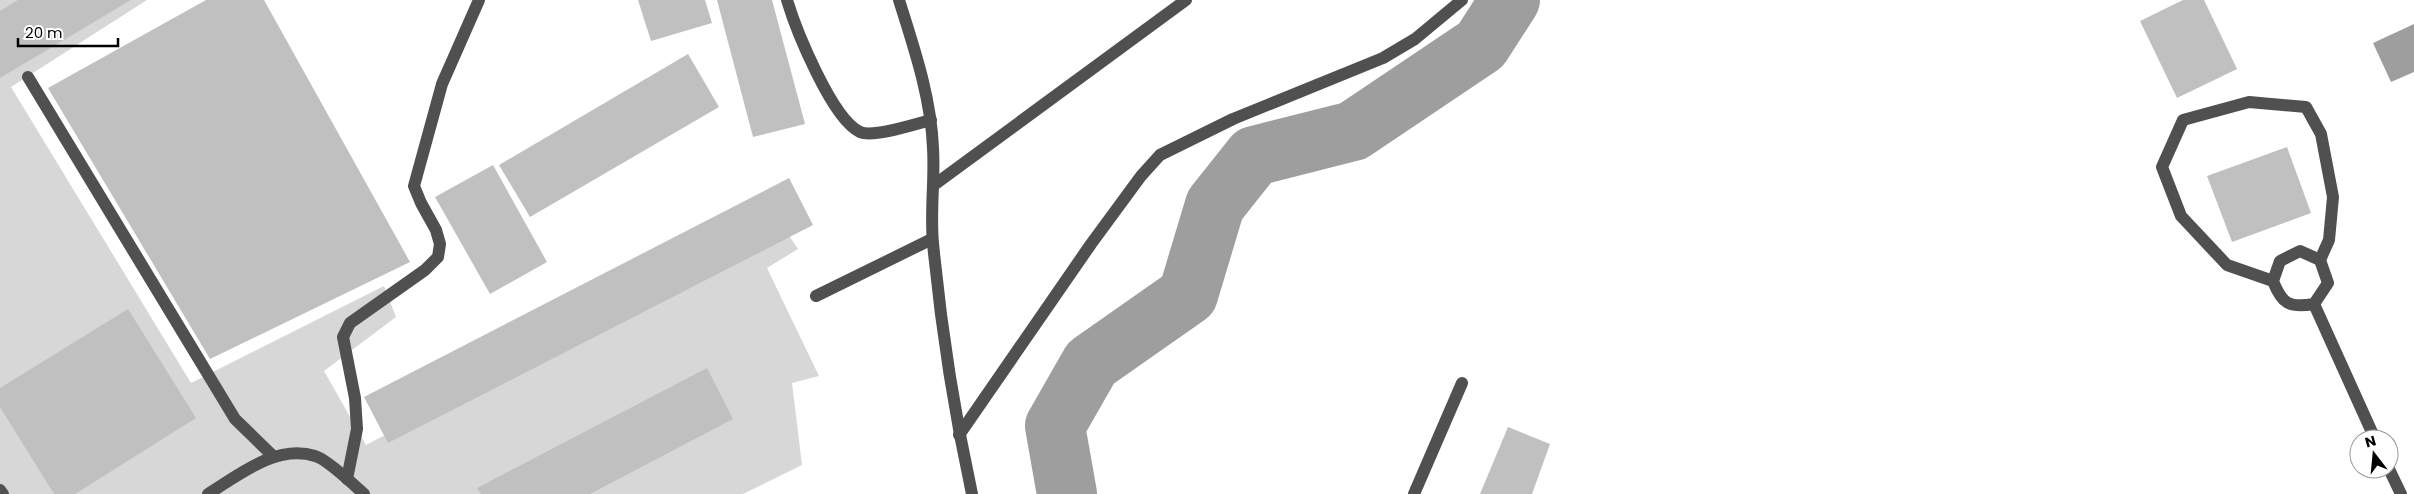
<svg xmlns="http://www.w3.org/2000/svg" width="2414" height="494" font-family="Poppins,sans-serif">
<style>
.green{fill:#d7d7d7}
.water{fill:#9e9e9e}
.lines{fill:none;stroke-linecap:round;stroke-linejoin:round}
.river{stroke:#9e9e9e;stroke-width:60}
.building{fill:#c0c0c0}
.minor{stroke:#505050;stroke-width:12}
</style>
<rect width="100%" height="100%" fill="#fff"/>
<path class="green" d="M0,0H147L11,87L191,383L384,286L396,317L324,371L366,445L782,225L798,249L767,268L819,376L792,383L802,465L743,494H4L0,484Z"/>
<path class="water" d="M2414,24V72L2391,82L2373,43Z"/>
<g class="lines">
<path class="river" d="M1067,494L1055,426L1091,363L1188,295L1215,205L1254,156L1353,131L1481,45L1510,0"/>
</g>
<g class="building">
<path d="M18,0H131L0,78V11Z"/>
<path d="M206,0H264L410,262L210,359L48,88Z"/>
<path d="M638,0H705L712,23L651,41Z"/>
<path d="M717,0H772L805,124L753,137Z"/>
<path d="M2183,0H2204L2237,69L2177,98L2140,21Z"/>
<path d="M688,54L719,107L530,217L499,165Z"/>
<path d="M2287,147L2311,213L2232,242L2207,176Z"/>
<path d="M493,165L547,262L490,294L435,197Z"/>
<path d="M789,178L813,225L388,443L364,397Z"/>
<path d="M128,309L196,418L75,494H54L0,407V388Z"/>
<path d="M707,368L733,419L590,494H481L477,488Z"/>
<path d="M1508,427L1550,444L1532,494H1480Z"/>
</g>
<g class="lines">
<g class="minor">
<path d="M787,0C796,30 832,119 860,132C873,138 916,124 931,120"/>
<path d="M899,0C914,48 931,97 933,148C935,179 930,211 933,243C941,327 954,411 972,494"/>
<path d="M28,77L235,419L274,457"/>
<path d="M934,185L1186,0"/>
<path d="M2300,251L2320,260L2328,283L2314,304C2289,308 2282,304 2273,281L2280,261Z"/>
<path d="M2273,281L2227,265L2181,216L2162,167L2183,120L2249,102L2306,107L2321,134L2333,197L2329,240L2320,260"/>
<path d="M816,296L932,239"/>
<path d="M2314,304L2375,439"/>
<path d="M959,435L1091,244L1141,176L1160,155L1233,119L1383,58L1415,39L1462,0"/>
<path d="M2389,469L2401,494"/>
<path d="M347,479L357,429L355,398L343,337L350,323L425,270L438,257L440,244L436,230L421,203L414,186L442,84L479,0"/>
<path d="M0,490L3,494"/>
<path d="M208,494C239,475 276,444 315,456C327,459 354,485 364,494"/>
<path d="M1414,494L1462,383"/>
</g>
</g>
<g transform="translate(2374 454) rotate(344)"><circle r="24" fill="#ffffff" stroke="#999999"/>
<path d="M0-4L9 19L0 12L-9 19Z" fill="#000000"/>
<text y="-8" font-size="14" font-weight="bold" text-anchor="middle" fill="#000000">N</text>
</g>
<path d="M18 38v8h100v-8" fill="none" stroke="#000000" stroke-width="2.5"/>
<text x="25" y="38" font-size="15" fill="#000000" stroke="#ffffff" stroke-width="4" paint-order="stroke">20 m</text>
</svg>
